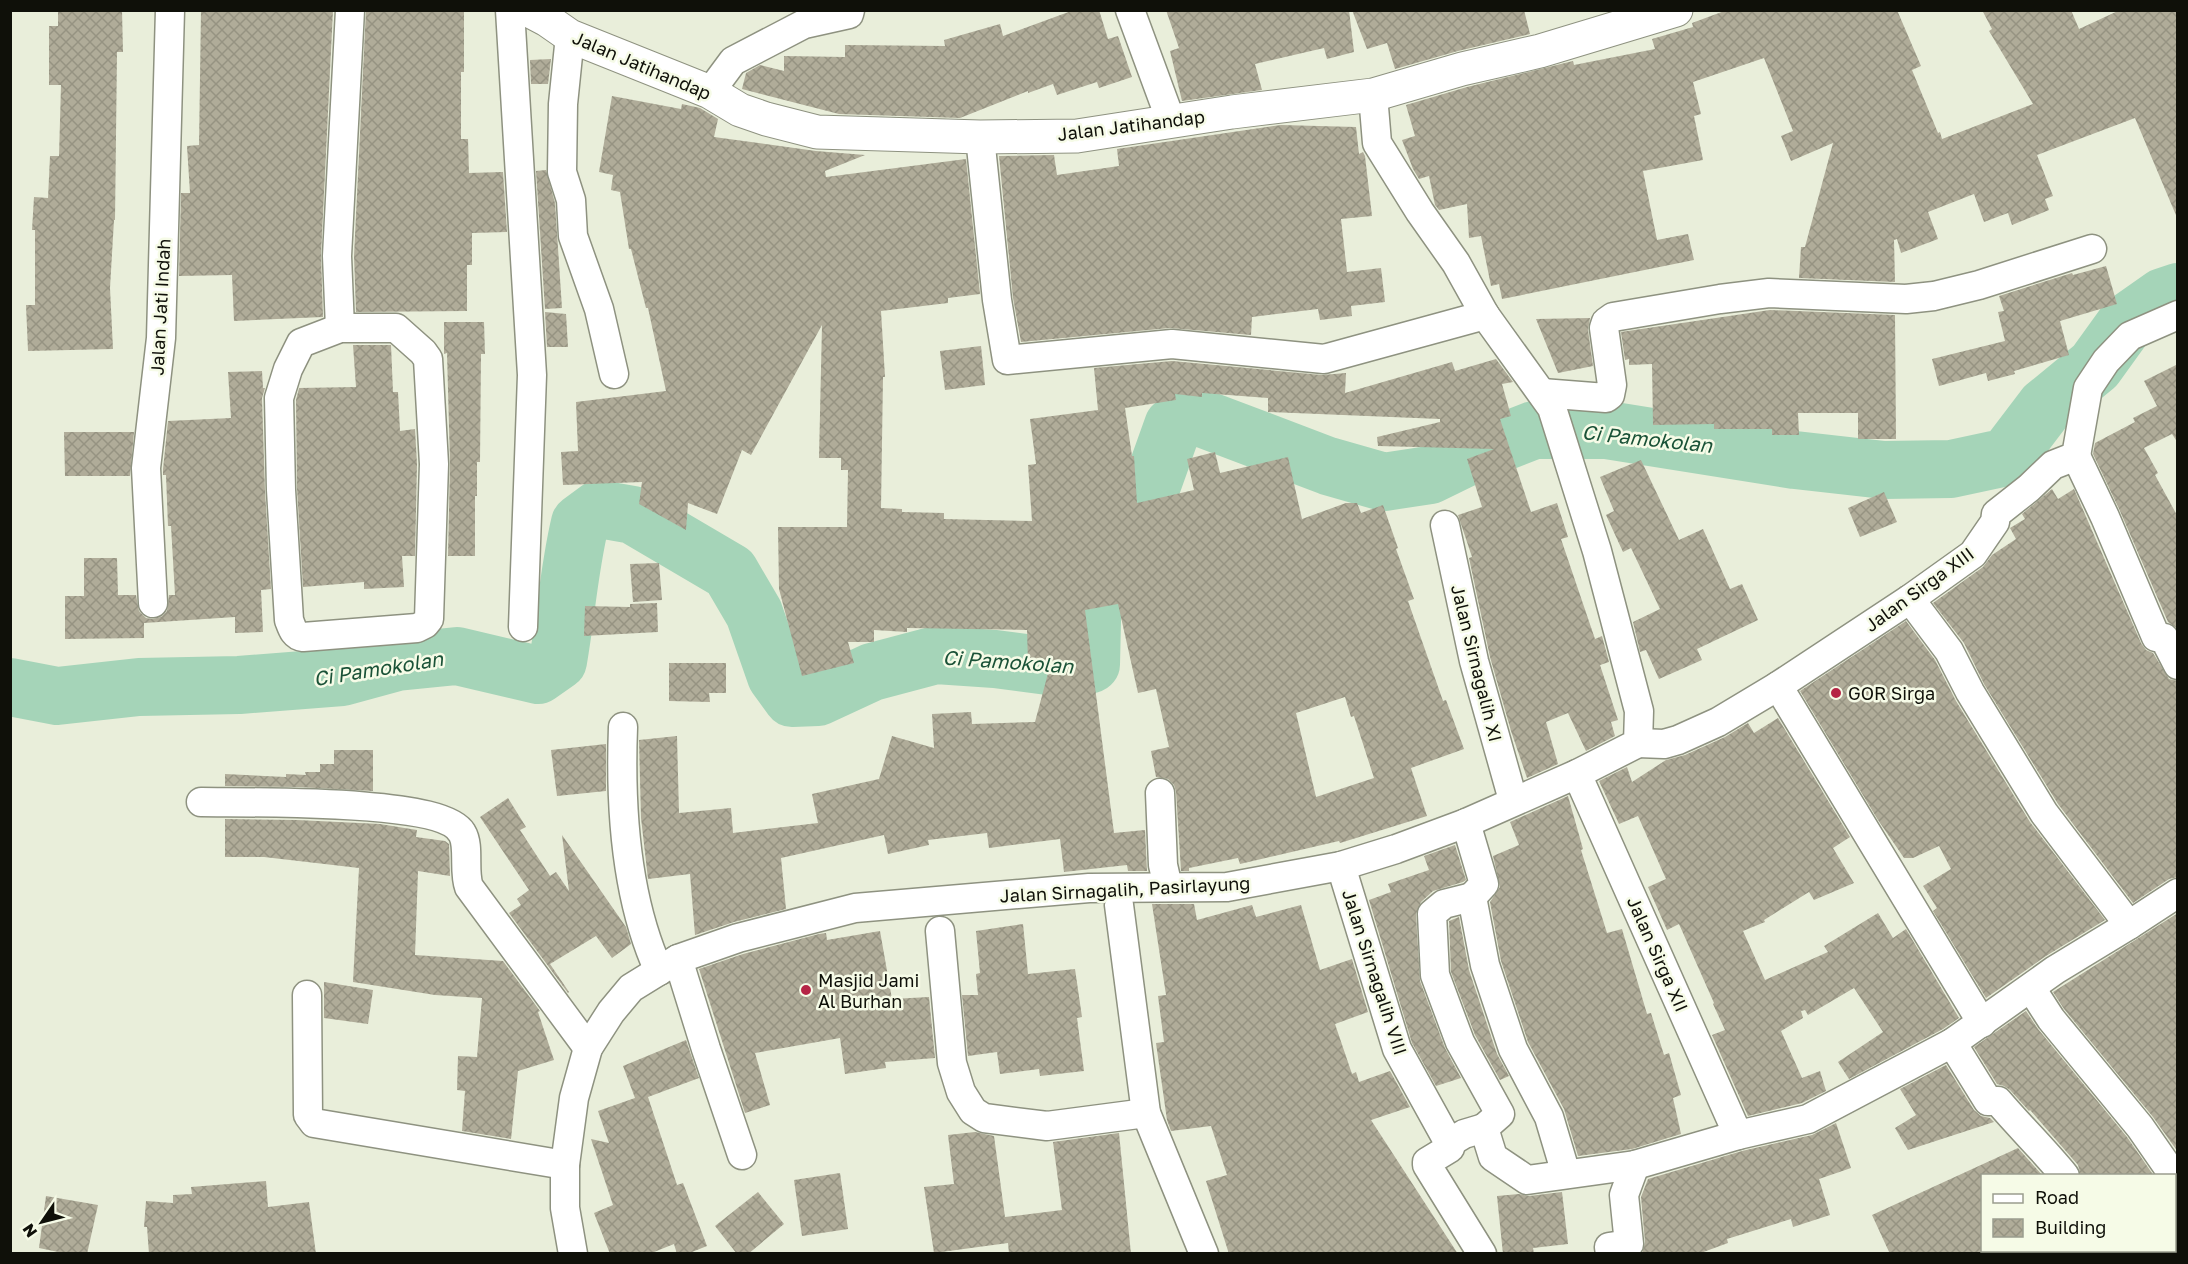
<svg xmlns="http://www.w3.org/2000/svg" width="2188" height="1264" font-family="'Golos Text',sans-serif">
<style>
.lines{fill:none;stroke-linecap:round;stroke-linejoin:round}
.river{stroke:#a5d4b8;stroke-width:58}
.building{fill:url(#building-cross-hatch);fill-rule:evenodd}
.street-casing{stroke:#8e9280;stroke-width:31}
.secondary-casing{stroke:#8e9280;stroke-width:35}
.street{stroke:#fff;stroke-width:28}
.secondary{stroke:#fff;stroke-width:33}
.poi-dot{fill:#b52445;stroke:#f6fbe7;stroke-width:2}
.labels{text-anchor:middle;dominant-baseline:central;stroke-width:5;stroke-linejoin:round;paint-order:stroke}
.street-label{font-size:18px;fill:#0f1009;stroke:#f6fbe7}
.poi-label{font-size:18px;fill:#0f1009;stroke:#f6fbe7;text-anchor:start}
.water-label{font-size:20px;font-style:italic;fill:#1a5237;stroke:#f6fbe7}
</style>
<defs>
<pattern id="building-cross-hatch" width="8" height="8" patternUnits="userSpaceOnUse" patternTransform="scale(1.5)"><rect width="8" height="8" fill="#b0ac99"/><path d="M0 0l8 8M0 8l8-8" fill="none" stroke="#969382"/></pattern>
</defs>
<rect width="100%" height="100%" fill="#e9eeda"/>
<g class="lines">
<path class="river" d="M10,687L57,696L139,687L239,685L342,677L397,662L457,656L538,675L558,661C566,615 569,569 580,523L599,509L633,515L730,572L754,613L776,676L792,698L818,697L872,672L936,655L995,659L1071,669L1091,664L1093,577L1095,560L1120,523L1148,496L1173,426L1188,413L1328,466L1384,482L1430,475L1475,453L1534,430H1607L1795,460L1884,470L1951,469L2007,457L2045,407L2095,366L2126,323L2163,297L2178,292"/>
</g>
<g class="building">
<path d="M58,10H122L123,52H117L115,220H114L110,288L113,349L28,351L26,305H35V230H32L34,197L48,198L50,156H59L61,85H49V26H58Z"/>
<path d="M201,10H333L321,255L323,317L234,321L232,275L179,276L181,193H190L187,146L199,145Z"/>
<path d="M366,10H464V72H461V139H468L469,173L503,172L507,232L472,233V265H467V311L356,312L354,256Z"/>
<path d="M1074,10H1099L1108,39L1118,36L1132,77L1099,88L1097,82L1057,95L1053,84L1028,93V91L960,118L839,114L742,89L746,73L760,65L784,71V56L845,57V45L945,46L944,40L1000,24L1003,36Z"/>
<path d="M1166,10H1349L1354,52L1327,59L1324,48L1255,64L1262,90L1182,101L1170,51L1179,48Z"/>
<path d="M1352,10H1524L1530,34L1458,51L1395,69L1387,43L1367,49Z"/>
<path d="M1727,10H1897L1921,66L1912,70L1938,133L1940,132L1942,139L2033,104L1989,31L1992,29L1982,10H2071L2079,29L2120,10H2178V220L2135,118L2037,155L2053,196L2045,199L2049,210L2012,225L2008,213L1984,222L1974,194L1928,212L1938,239L1901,253L1897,239L1894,240L1895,282L1799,278L1801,247H1805L1833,143L1791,161L1781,136L1793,131L1764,58L1693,82L1701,114L1694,116L1703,160L1643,171L1657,240L1688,234L1694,260L1502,299L1499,284L1491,286L1481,236L1469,238L1467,204L1439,210L1435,205L1429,176L1419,179L1413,169L1402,140L1415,136L1406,105L1467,87L1573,61L1574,65L1655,49L1652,39L1693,27L1692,23Z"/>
<path d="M551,59L548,84H531L530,60Z"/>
<path d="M612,96L681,109L682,104L700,108L718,119L714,137L816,151L865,155L825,171L826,177L966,159L980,294L948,298V303L881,311L885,377H883L881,508L902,509V512L944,513V519L1032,521L1028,465L1036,464L1030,419L1098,410L1094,368L1172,361L1322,375L1346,373L1345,393L1452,362L1455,371L1496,359L1513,382L1502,384L1511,416L1500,419L1531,512L1557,503L1568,537L1561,539L1595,639L1602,636L1609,662L1600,665L1618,720L1611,722L1615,736L1586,751L1568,713L1546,722L1558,764L1527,778L1511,731L1490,657L1469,558L1472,557L1458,515L1482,507L1467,459L1494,449L1378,446L1377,437L1440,422V419L1268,412V398L1202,393V397L1175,394L1176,400L1125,408L1132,456H1134L1137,503L1194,490L1187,459L1215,452L1220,473L1288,457L1302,519L1346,503H1357L1361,513L1383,505L1398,548L1396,549L1414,599L1408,601L1443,701L1446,700L1464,749L1411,768L1427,816L1340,843L1339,841L1240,864L1238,858L1189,868V871H1181L1176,792L1174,785L1168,779L1156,777L1151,751L1169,747L1156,689L1138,693L1118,604L1085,610L1114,833L1145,830L1147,871H1128L1127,865L1064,872L1060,839L989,848L987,833L928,840L929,845L888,854L884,835L781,858L786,909L734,922L695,935L690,874L648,879L641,818L639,740L677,736L679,813L731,808L733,833L818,823L812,794L879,779L892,736L934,748L932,714L971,712L972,724L1035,722L1051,662L1028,663L1027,630L907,628V632L874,630V642H848L854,663L802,676L779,589L778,527H847L848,470H841V458H819L822,325L751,455L742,450L717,514L688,503L686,530L639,504L642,482L563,485L561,452L578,451L576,402L666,391L648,308H646L631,249H629L620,192L611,190L613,175L599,172ZM1345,697L1351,717L1354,716L1374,778L1316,797L1296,713Z"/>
<path d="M1281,125L1356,127L1359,154L1363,152L1365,156L1372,216L1341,219L1347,272L1381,268L1385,302L1351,306L1352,316L1320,320L1318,309L1252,317L1251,335L1170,328L1021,342L1013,298L999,156L1054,155L1057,175L1119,166L1117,149Z"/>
<path d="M546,170L555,203L562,308L545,309L536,171Z"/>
<path d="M2106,266L2117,304L2060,321L2069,355L2014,371L2015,374L1988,381L1986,373L1939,386L1932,359L2005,341L1998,312L2004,311L1999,296L2072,273L2073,275Z"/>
<path d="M1770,310L1895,315L1896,439H1858V413H1798L1799,435H1772V429H1714V424L1653,425L1652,364L1629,365V359L1625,360L1621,332Z"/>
<path d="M545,312L566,314L568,347H547Z"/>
<path d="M1590,318L1588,330L1593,366L1558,373L1536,319Z"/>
<path d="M444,322H484L485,354H481L480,462H477V496H475V556H448L450,463L447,353L444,354Z"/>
<path d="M353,345H391L393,392H398L400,431L415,429L417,464L415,556H402L404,587L364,589V582L303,587L297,489L296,400L299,388L356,387Z"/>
<path d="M981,346L985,385L945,390L940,351Z"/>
<path d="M2178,364V443L2172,434L2144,448L2158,473L2155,475L2178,517V629L2168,622L2120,511L2093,454L2095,443L2135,422L2133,418L2157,406L2144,381Z"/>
<path d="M262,371L263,388H265L262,398L265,491L271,589L261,590L263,632L235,633V617L144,623V638L65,639V596H84V558H117L118,595H136L139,611L146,618L153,619L161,617L167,611L169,595H175L171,526H168L166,475H163V469L168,421L231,418L228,372Z"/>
<path d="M64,432H134L130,476H65Z"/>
<path d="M1641,460L1679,540L1703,529L1730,589L1742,584L1758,620L1697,649L1702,660L1659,679L1646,650L1640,652L1633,622L1660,609L1631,548L1623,552L1606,515L1614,511L1600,477Z"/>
<path d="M2052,489L2058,499L2074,489L2141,643L2146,650L2153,653L2169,679L2178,681V877L2169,879L2133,903L2058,804L1984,684L1964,643L1933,603L1983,567L1992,555L2016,539L2010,528L2025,519L2022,514Z"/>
<path d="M1884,492L1897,522L1860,537L1848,508Z"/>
<path d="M659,563L662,600L633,602L630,564Z"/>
<path d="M657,603L658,632L584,636L585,606L630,607V604Z"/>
<path d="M1906,621L1935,660L1956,701L2030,822L2105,920L2046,956L1986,998L1933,911L1937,908L1923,886L1951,869L1939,846L1913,858H1904L1878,820L1800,691Z"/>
<path d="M669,663H726V693H709L710,702L669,701Z"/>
<path d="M1778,718L1850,837L1833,848L1854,883L1814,900L1809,892L1764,920L1765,922L1743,931L1765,980L1828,952L1824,946L1878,913L1893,938L1906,929L1959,1018L1943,1029L1849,1079L1838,1062L1883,1032L1854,988L1808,1015L1805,1010L1801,1011L1803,1018L1781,1031L1802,1078L1820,1071L1826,1091L1802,1103L1748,1116L1712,1035L1725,1030L1713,1004L1714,1003L1679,924L1667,930L1648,887L1666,879L1638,816L1619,824L1599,781L1627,767L1632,782L1666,760L1685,755L1725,737L1748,723L1754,733Z"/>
<path d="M606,744V791L557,796L551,750Z"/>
<path d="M334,750H373V791L298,787L225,786V774L286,777V774L306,775L305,772H320V764H334Z"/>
<path d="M1568,796L1583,849L1581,850L1607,933L1622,929L1647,1014L1651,1013L1664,1055L1669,1053L1681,1095L1673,1098L1681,1134L1632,1149L1578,1156L1564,1109L1528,1042L1501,961L1490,902L1500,887L1493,856L1519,845L1510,822Z"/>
<path d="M508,798L526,827L520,830L550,876L556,872L569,891L562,835L626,927L631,944L612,958L596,936L550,964L569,992L568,993L509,913L521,905L517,899L529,890L480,817Z"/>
<path d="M225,819L297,820L380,824L417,830L416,837L445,841L449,844L450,876L418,871L415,955L503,961L540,1011L538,1012L554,1060L518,1071L511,1139L462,1131L465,1091L457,1090L458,1056L477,1057L482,998L435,995L353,982L359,868L264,857H225Z"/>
<path d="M1455,845L1466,880L1463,882L1433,891L1421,902L1416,914L1420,981L1445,1048L1461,1078L1436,1086L1412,1043L1369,900L1391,892L1388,884L1429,870L1424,856Z"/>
<path d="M1152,904H1194L1197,920L1252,905L1256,917L1301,905L1320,970L1352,959L1368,1012L1335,1024L1352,1074L1356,1072L1359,1082L1390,1071L1410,1107L1371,1120L1458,1254H1229L1206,1181L1227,1175L1211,1126L1171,1131L1167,1120L1156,1043L1164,1042L1158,996L1166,995Z"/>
<path d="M2178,913V1152L2153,1117L2064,1009L2053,992Z"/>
<path d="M1459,917L1469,970L1497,1054L1509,1076L1500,1080L1475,1035L1451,972L1449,921Z"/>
<path d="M1023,924L1028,974L1075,969L1082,1017L1077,1018L1084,1071L1040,1076L1039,1069L1000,1074L997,1052L968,1056L962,995H978L976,974L980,973L976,931Z"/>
<path d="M880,931L892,999L929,997L935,1058L885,1062L886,1068L845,1074L840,1038L755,1053L770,1105L745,1113L699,969L743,954L819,934L826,933L827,940Z"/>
<path d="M324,982L373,990L368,1024L324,1018Z"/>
<path d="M2026,1011L2038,1029L2127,1137L2154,1176H2081L2078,1165L2030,1110L2029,1111L2010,1090L2004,1086L1997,1084L1974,1047Z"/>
<path d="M686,1040L699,1078L648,1097L677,1185L683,1183L707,1246L687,1254H677L674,1244L649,1254H610L594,1213L613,1205L591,1139L609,1143L598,1111L635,1098L623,1066Z"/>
<path d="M1946,1065L1974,1110L1981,1116L1990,1118L1994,1122L1908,1150L1895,1128L1916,1115L1900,1089Z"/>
<path d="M1836,1123L1851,1168L1819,1179L1830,1215L1793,1227L1791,1219L1727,1239L1728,1243L1698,1254H1642L1645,1242L1641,1197L1648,1179L1742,1151L1812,1135Z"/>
<path d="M975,1132L994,1136L1005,1217L1062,1210L1053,1142L1119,1133L1131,1254H1009L1008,1243L934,1253L924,1187L954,1184L948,1135Z"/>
<path d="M2018,1148L2043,1176H1983V1254H1890L1872,1215Z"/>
<path d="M840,1173L848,1229L802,1236L794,1180Z"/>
<path d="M266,1181L268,1207L309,1202L316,1254H149L147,1227H144L146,1201L173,1203V1195L192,1194L191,1187Z"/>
<path d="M758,1192L784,1224L748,1254H737L715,1226Z"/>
<path d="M1562,1192L1568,1244L1533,1248L1534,1254H1503L1497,1196L1519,1194L1529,1196Z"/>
<path d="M46,1196L98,1205L87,1254H68L39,1248Z"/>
</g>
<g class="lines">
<g class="street-casing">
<g id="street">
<path d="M510,10L532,375L523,627"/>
<path d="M1130,10L1171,121"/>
<path d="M570,36L563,104L562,172L571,200L573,236L599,309L614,374"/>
<path d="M710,92L733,61L804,24L849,14L850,10"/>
<path d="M980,137L997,300L1007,360L1172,344L1324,359L1485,315"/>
<path d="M340,328H396L423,352L428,359L434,464L429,619L425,624L417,628L303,637C294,636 292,628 289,620L281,490L279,398L288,369L301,343Z"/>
<path d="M340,328L337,256L350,10"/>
<path d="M1542,393L1606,398L1610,395L1612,385L1604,328L1606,322L1613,317L1720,299L1769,293L1906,299L1934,296L1979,285L2092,249"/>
<path d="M2076,456L2105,517L2156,637L2164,638L2178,665"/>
<path d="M1445,525L1474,661L1513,800"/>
<path d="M1910,599L1949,651L1970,692L2044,813L2129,925"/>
<path d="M153,603L146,468L161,338L170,10"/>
<path d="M1778,686L1982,1023"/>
<path d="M623,727C620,805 626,899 659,971"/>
<path d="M1638,743L1664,744L1678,740L1718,722L1778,686L1910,599L1973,554L1995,522L1996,514L2029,488L2053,465L2076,456L2088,388L2106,361L2130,336L2178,315"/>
<path d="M1577,774L1738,1135"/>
<path d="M1160,793L1163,865L1168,887"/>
<path d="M201,802C244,803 442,798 462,833C470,846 463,871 469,887L588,1048"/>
<path d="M1466,823L1484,884L1472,897"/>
<path d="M1341,866L1397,1049L1449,1143L1450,1148L1427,1162V1165L1482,1254"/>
<path d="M1472,897L1485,965L1513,1049L1549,1117L1566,1174"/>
<path d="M1472,897L1444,904L1432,914L1435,975L1460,1042L1500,1114L1484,1128"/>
<path d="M1119,905L1146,1113L1204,1254"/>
<path d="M940,931L952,1063L961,1092L973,1111L984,1118L1047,1126L1146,1113"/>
<path d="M678,959L706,1049L742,1155"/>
<path d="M2031,988L2051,1019L2140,1127L2174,1176"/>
<path d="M307,995L308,1115L314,1123L565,1165"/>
<path d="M1952,1043L1988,1101H1998C2020,1127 2043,1149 2065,1176"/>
<path d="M1449,1143L1464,1134L1484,1128L1493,1157L1527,1180L1635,1165L1738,1135L1808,1119L1952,1043L2055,970L2129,925L2178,893"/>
<path d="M2174,1217L2178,1216"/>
<path d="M573,1254L565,1208V1165L574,1098L588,1048L611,1012L631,988L678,959L738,938L855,908L1089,888L1227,887L1341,866L1396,849L1466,823L1577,774L1638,743L1639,711L1597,551L1552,408L1485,315L1456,263L1420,212L1377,143L1373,95"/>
<path d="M1610,1254L1609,1247L1629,1244L1624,1195L1635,1165"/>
</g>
</g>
<g class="secondary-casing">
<path id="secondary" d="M528,10L547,20L570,36L710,92L740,110L766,119L817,132L980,137L1077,136L1232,112L1373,95L1462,69L1540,51L1676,10"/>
</g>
<use href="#street" class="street"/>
<use href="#secondary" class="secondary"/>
</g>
<g class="poi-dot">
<circle cx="1836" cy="693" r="6"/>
<circle cx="806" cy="990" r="6"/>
</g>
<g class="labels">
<g class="street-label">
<text transform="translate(642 65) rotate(23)">Jalan Jatihandap</text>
<text transform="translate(1131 125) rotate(-7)">Jalan Jatihandap</text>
<text transform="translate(160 307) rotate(-87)">Jalan Jati Indah</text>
<text transform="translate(1919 589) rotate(-36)">Jalan Sirga XIII</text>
<text transform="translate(1477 663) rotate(76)">Jalan Sirnagalih XI</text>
<text transform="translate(1125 889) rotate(-3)">Jalan Sirnagalih, Pasirlayung</text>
<text transform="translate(1658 954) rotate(66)">Jalan Sirga XII</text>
<text transform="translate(1375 972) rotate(72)">Jalan Sirnagalih VIII</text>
</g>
<g class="poi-label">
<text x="1848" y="693">GOR Sirga</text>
<text x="818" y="980">Masjid Jami<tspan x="818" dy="21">Al Burhan</tspan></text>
</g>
<g class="water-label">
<text transform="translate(1647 438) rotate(6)">Ci Pamokolan</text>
<text transform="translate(1008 661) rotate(4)">Ci Pamokolan</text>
<text transform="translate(378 668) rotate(-9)">Ci Pamokolan</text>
</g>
</g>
<rect width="2188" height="1264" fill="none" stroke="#0f1009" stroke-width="24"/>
<rect x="1981" y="1174" width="195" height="78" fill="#f6fbe7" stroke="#9a9d8e" stroke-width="1.5"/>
<rect x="1993" y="1194" width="30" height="9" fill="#ffffff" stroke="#9a9d8e" stroke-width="1.5"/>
<text x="2035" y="1204" font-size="18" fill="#0f1009">Road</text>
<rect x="1993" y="1219" width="30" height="18" fill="url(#building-cross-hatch)" stroke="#9a9d8e" stroke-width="1.5"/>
<text x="2035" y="1234" font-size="18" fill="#0f1009">Building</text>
<g transform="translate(42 1222) rotate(235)" stroke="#f6fbe7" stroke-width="4.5" paint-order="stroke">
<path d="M0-4.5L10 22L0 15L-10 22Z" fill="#0f1009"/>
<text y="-9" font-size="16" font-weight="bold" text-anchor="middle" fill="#0f1009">N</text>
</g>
</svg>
